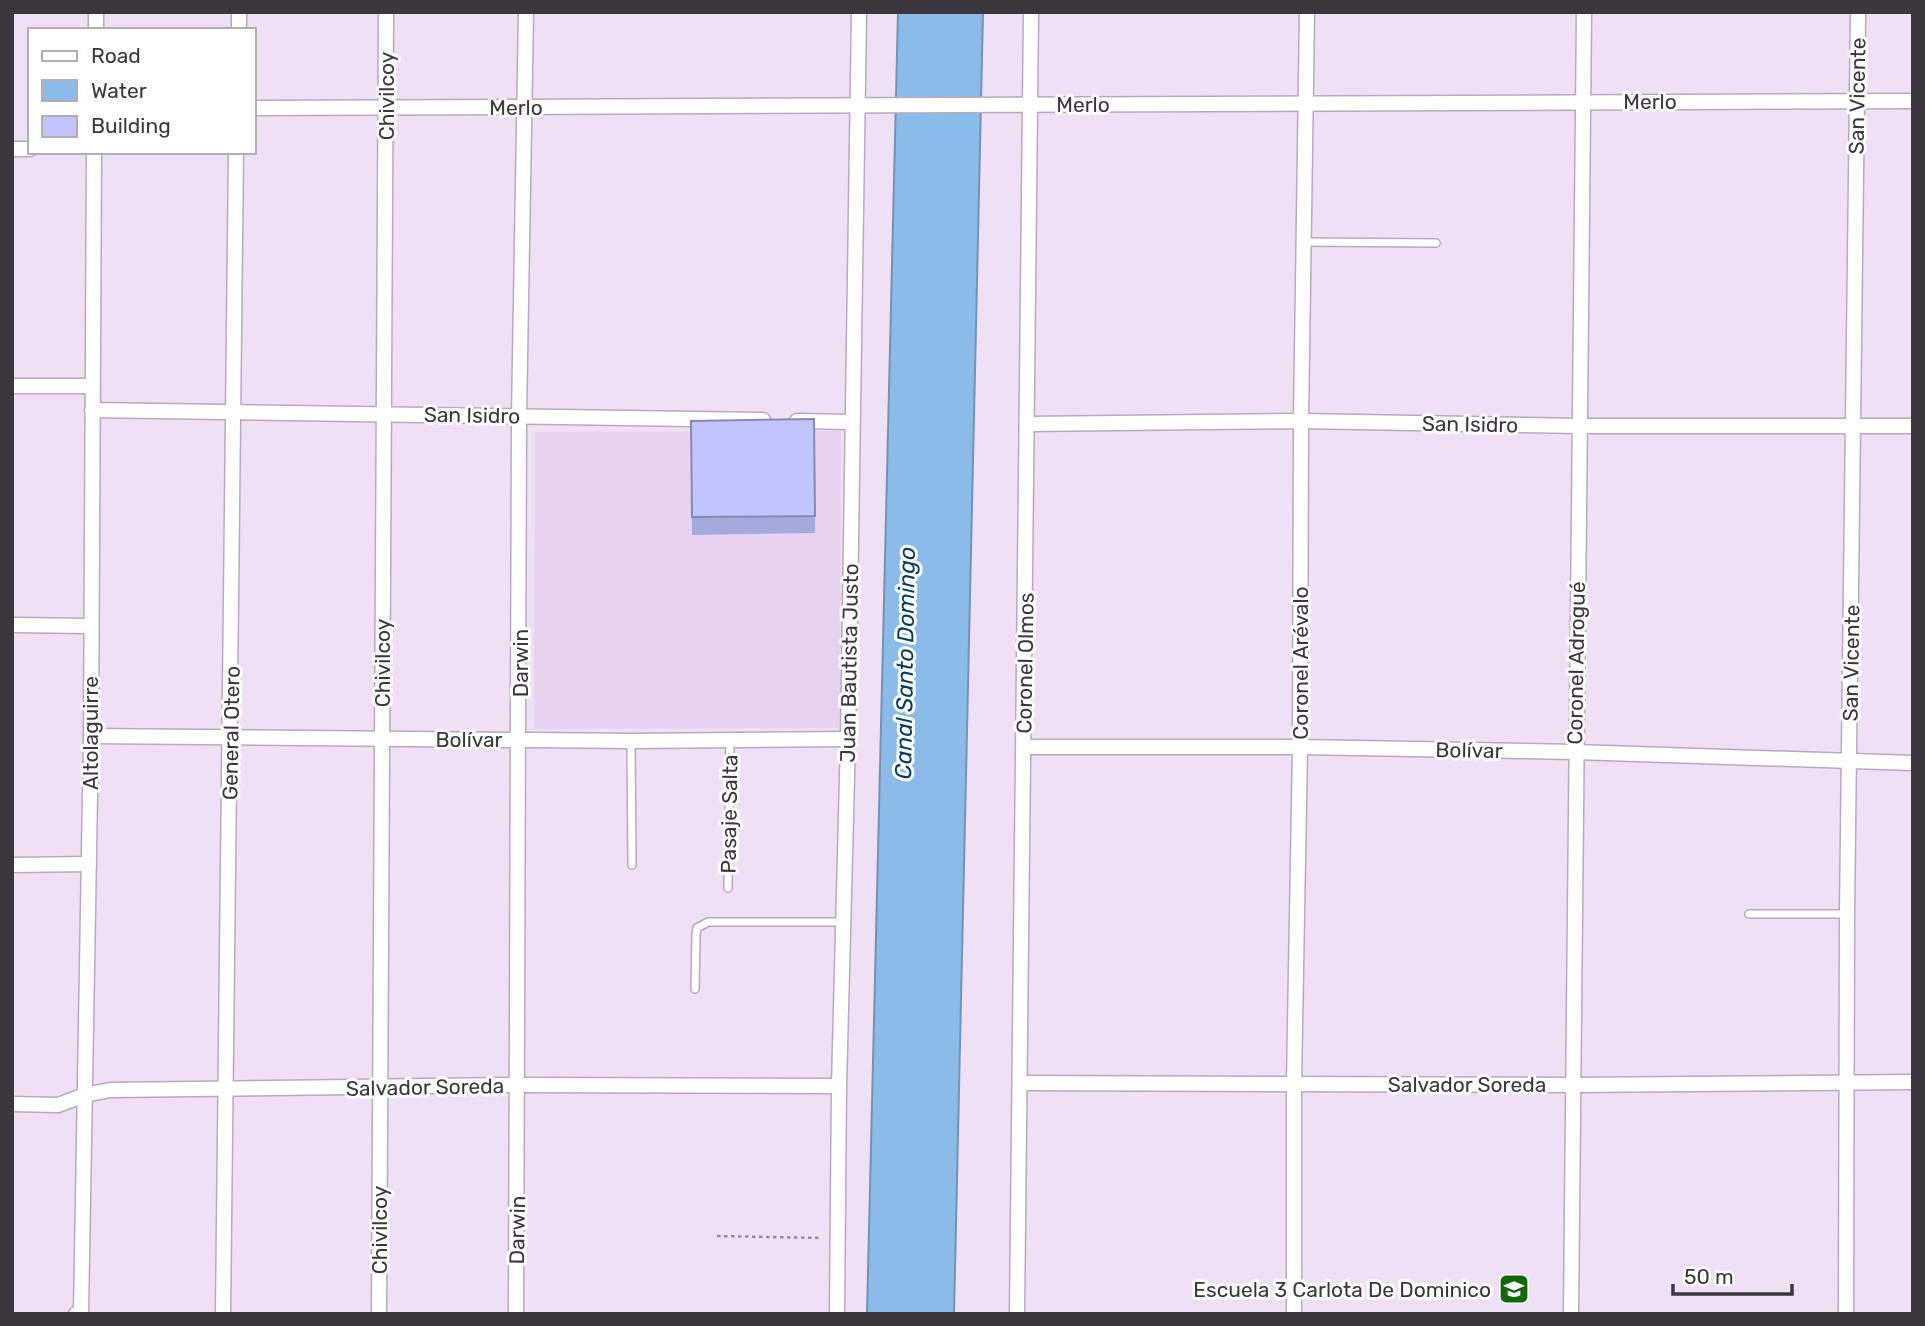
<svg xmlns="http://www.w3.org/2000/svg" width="1925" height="1326" font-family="Rubik,sans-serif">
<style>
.built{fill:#e7d3ef}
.water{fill:#8bbbe8;stroke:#7393b5;stroke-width:2}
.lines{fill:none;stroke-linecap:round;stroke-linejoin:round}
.service-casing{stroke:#b8aabe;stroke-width:10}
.minor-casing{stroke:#b8aabe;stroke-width:17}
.path{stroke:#958b9a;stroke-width:2.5;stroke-dasharray:3.5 3.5;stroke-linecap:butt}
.service{stroke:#fff;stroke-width:7}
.minor{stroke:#fff;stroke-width:14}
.wall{fill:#a6a9db}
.building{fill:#c1c4ff;stroke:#8789b2;stroke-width:2}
.labels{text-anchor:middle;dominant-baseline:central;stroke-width:6;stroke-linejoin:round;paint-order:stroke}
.street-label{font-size:21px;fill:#3c363f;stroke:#fff}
.poi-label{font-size:21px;fill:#3c363f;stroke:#fff;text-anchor:end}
.water-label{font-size:23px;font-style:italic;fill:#043e67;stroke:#fff}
</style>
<rect width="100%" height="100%" fill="#efe0f5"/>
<path class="built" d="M841,431L840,728L534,729L535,432Z"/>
<path class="water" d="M898,12H983L954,1314H867Z"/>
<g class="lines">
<g class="service-casing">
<g id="service">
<path d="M1304,242L1436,243"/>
<path d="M631,741L632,865"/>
<path d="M728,888L730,740"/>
<path d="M1749,914H1847"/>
<path d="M695,989L696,935L697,928L708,922H843"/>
</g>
</g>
<g class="minor-casing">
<g id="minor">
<path d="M96,30V12"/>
<path d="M239,30V12"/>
<path d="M254,108L1913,101"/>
<path d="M12,149H30"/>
<path d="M12,386H92"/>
<path d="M92,410L763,420"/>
<path d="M797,421L852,422"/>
<path d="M1027,424L1301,421L1579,426H1913"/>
<path d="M12,625L90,626"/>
<path d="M91,736L631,741L848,739"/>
<path d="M1024,747H1300L1575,752L1913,763"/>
<path d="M12,865L89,864"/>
<path d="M1021,1083L1572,1085L1913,1082"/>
<path d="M12,1104L58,1105L85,1095L110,1090L519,1085L839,1086"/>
<path d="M76,1314H81L91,736L94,152"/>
<path d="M223,1314L236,152"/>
<path d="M379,1314L386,12"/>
<path d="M516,1314L519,416L526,12"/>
<path d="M837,1314L839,1086L848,739L859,12"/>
<path d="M1017,1314L1031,12"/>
<path d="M1294,1314V1083L1300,747L1301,421L1307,12"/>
<path d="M1571,1314L1584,12"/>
<path d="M1846,1314L1847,914L1858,12"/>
</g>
</g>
<path class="path" d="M717,1236L822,1238"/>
<use href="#service" class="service"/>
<use href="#minor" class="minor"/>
</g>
<path class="wall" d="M691,421L815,516V533L692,535Z"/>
<path class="building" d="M814,419L815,516L692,517L691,421Z"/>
<defs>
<g id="school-square" transform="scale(1.575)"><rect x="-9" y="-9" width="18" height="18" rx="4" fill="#13680b" stroke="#fff"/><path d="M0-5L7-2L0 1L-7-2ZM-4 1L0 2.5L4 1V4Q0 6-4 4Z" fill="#fff"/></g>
</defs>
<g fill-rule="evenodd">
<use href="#school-square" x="1514" y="1289"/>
</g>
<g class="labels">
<g class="street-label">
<text transform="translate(386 96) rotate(-90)">Chivilcoy</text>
<text transform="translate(1857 96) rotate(-89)">San Vicente</text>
<text x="1650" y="101">Merlo</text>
<text x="1083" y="104">Merlo</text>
<text x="516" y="107">Merlo</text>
<text transform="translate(472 415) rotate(1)">San Isidro</text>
<text transform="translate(1470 424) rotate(1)">San Isidro</text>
<text transform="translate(382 663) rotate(-90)">Chivilcoy</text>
<text transform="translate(520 663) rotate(-90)">Darwin</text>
<text transform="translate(849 663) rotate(-89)">Juan Bautista Justo</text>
<text transform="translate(1025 663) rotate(-89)">Coronel Olmos</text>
<text transform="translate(1300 663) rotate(-90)">Coronel Arévalo</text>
<text transform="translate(1576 663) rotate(-89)">Coronel Adrogué</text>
<text transform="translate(1851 663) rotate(-89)">San Vicente</text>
<text transform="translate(90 733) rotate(-90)">Altolaguirre</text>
<text transform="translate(231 733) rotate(-89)">General Otero</text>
<text x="469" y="739">Bolívar</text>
<text transform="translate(1469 750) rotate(1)">Bolívar</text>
<text transform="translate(729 814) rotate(-89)">Pasaje Salta</text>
<text x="1467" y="1084">Salvador Soreda</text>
<text transform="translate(425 1087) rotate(-1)">Salvador Soreda</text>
<text transform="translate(379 1230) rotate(-90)">Chivilcoy</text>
<text transform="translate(517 1230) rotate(-89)">Darwin</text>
</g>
<g class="poi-label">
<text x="1491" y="1289">Escuela 3 Carlota De Dominico</text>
</g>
<g class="water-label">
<text transform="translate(905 663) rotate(-89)">Canal Santo Domingo</text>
</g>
</g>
<rect width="1925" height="1326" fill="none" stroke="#3c363f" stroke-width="28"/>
<rect x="28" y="28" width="228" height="126" fill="#ffffff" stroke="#b1afb2" stroke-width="2"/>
<rect x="42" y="51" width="35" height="10" fill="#ffffff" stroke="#b1afb2" stroke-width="2"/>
<text x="91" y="63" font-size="21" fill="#3c363f">Road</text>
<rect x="42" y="80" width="35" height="21" fill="#8bbbe8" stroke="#b1afb2" stroke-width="2"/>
<text x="91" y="98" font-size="21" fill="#3c363f">Water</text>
<rect x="42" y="116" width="35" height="21" fill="#c1c4ff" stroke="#b1afb2" stroke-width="2"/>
<text x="91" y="133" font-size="21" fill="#3c363f">Building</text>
<path d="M1673 1284v10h119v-10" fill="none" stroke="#3c363f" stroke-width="3.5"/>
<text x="1684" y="1284" font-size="21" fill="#3c363f" stroke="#ffffff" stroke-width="5" paint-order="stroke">50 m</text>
</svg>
